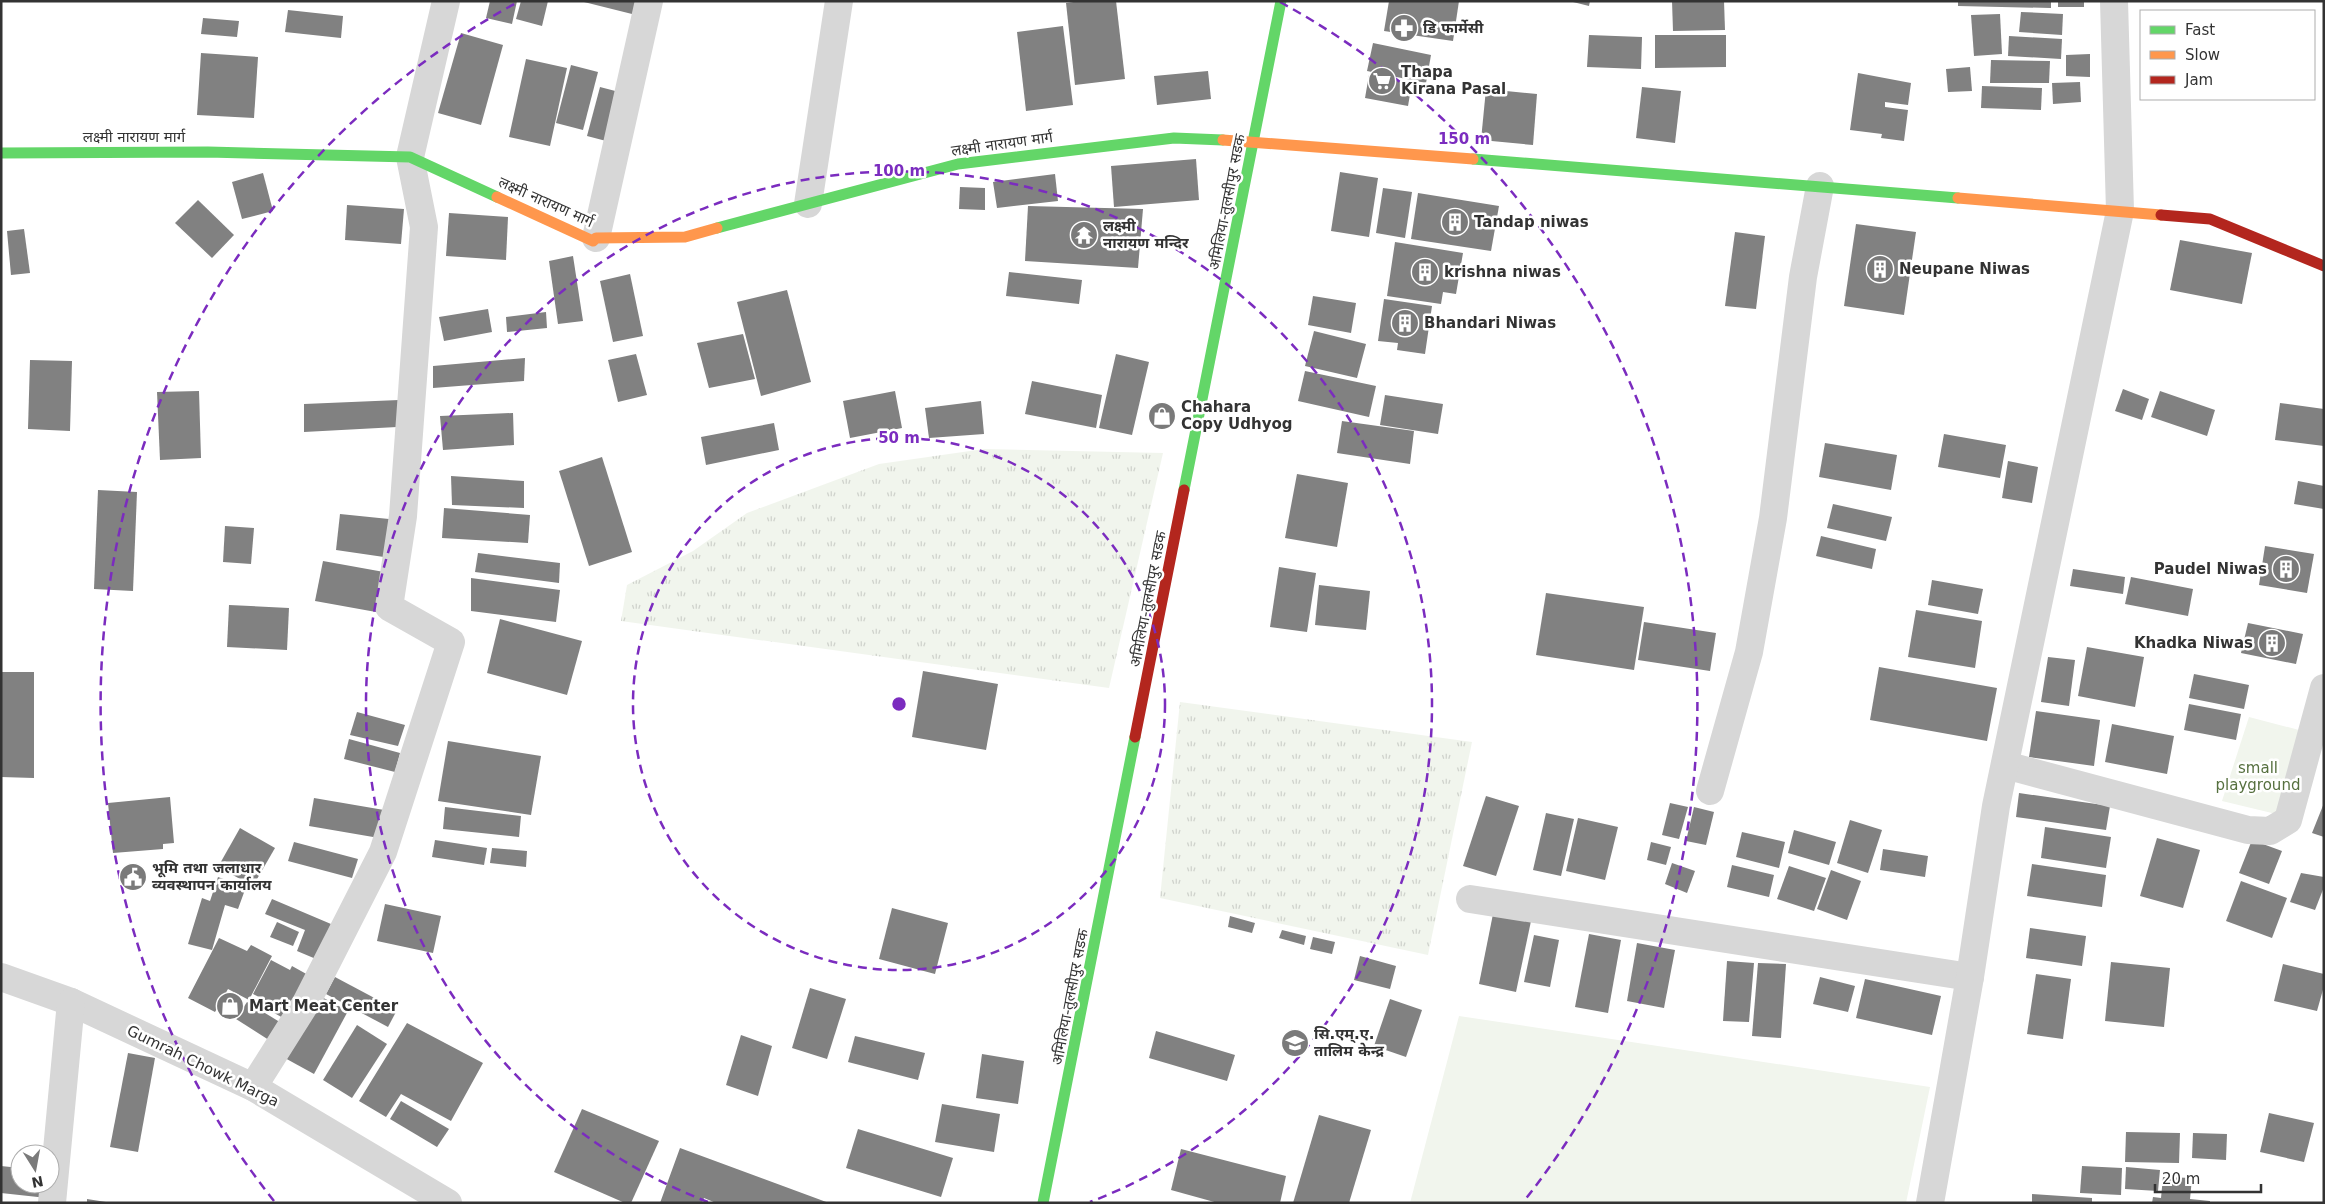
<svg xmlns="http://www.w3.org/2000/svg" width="2325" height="1204" font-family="'DejaVu Sans','Noto Sans Devanagari',sans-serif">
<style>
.grass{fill:url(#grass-tufts)}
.green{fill:#f1f5ed}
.building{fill:#818181}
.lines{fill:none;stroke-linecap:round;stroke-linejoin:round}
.street{stroke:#d7d7d7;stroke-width:28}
.fast{stroke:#63d668;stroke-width:11}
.slow{stroke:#ff974d;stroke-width:11}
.jam{stroke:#b3261e;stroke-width:11}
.ring{fill:none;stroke:#7b2cbf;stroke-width:2.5;stroke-dasharray:9 6}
.labels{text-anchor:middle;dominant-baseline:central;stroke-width:5;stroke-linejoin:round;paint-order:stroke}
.poi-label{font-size:15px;font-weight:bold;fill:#333;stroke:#fff;text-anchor:start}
.street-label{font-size:15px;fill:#333;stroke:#fff}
.park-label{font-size:15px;fill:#56703f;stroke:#fff}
.centre{fill:#7b2cbf;stroke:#fff;stroke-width:2.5}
.ring-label{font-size:15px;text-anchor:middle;font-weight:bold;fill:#7b2cbf;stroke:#fff;stroke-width:5;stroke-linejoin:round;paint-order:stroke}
</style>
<defs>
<pattern id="grass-tufts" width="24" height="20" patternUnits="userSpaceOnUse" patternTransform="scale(1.25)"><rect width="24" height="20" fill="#f1f5ed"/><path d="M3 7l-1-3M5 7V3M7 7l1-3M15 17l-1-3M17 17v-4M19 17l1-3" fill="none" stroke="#cfd2cc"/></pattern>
</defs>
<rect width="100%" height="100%" fill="#fff"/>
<g class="grass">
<path d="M984,449L1163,453L1109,688L621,621L627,585L693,551L747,513L879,464Z"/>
<path d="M1180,702L1472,742L1428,955L1160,898Z"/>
</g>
<g class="green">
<path d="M2249,717L2299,730L2276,814L2222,801Z"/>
<path d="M1459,1016L1930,1087L1906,1203H1410Z"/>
</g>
<g class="building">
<path d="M490,1H517L512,24L486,18Z"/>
<path d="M521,1H548L542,26L516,19Z"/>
<path d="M580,1H639L636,15Z"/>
<path d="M1081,1H1116L1125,79L1075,85L1066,3Z"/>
<path d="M1389,1H1459L1453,41L1384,31Z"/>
<path d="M1569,1H1590L1589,6Z"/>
<path d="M1672,1H1724L1725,30L1673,31Z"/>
<path d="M1958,1H2051V8L1958,6Z"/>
<rect x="2058" y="1" width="26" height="6"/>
<path d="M288,10L343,16L341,38L285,32Z"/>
<path d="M2021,12L2063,14L2062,35L2019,32Z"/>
<path d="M2000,14L2002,54L1974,56L1971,15Z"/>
<path d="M203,18L239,21L237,37L201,34Z"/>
<path d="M1063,26L1073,105L1026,111L1017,32Z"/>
<path d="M461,33L503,45L481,125L438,113Z"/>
<path d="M1589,35L1642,37L1641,69L1587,67Z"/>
<path d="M1655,35H1726V67L1655,68Z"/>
<path d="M2009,36L2062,39L2061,59L2008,56Z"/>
<path d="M1373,43L1431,55L1426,83L1367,71Z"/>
<path d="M201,53L258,57L254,118L197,115Z"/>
<path d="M2090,54V77L2066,76V55Z"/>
<path d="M526,59L567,68L550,146L509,137Z"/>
<path d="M1991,60L2050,61L2049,83H1990Z"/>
<path d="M571,65L598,72L583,130L556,123Z"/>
<path d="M1970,67L1972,91L1948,92L1946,69Z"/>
<path d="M1208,71L1211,99L1157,105L1154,76Z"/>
<path d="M1858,73L1911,83L1908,105L1885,102V107L1908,110L1904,141L1881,138L1882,134L1850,130Z"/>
<path d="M1369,75L1412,83L1408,106L1365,98Z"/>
<path d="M2080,82L2081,102L2053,104L2052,83Z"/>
<path d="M1982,86L2042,88L2041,110L1981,108Z"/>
<path d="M600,87L623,93L610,142L587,136Z"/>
<path d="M1642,87L1681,91L1675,143L1636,138Z"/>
<path d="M1486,89L1537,94L1533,145L1481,140Z"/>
<path d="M1196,159L1199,200L1114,207L1111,166Z"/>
<path d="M1340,172L1378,178L1369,237L1331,231Z"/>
<path d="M263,173L273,211L242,219L232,182Z"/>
<path d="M1055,174L1058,201L997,208L993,182Z"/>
<path d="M960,187L985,188V210L959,209Z"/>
<path d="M1383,188L1412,192L1405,238L1376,233Z"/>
<path d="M1418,193L1499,206L1491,251L1411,239Z"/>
<path d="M198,200L234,235L212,258L175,223Z"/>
<path d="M347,205L404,209L401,244L345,240Z"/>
<path d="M1028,206L1143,209L1138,268L1025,261Z"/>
<path d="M449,213L508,217L506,260L446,256Z"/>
<path d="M1856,224L1916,232L1904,315L1844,306Z"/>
<path d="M24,229L30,273L11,275L7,231Z"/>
<path d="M1735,232L1765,236L1756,309L1725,306Z"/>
<path d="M2180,240L2252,253L2242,304L2170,290Z"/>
<path d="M1395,242L1463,253L1456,294L1443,292L1441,304L1387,296Z"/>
<path d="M573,256L583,321L558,324L549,261Z"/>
<path d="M1009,272L1082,280L1079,304L1006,296Z"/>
<path d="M630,274L643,336L613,342L600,281Z"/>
<path d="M787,290L811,382L761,396L737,302Z"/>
<path d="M1313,296L1356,303L1351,333L1308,325Z"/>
<path d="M1384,299L1432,306L1425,354L1397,350L1398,343L1378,341Z"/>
<path d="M488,309L492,332L444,341L439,317Z"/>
<path d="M546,312L547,328L507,332L506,317Z"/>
<path d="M1314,331L1366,344L1357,378L1305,366Z"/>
<path d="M743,334L755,379L709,388L697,343Z"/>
<path d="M636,354L647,395L618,402L608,360Z"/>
<path d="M1116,354L1149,362L1132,435L1099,428Z"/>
<path d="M525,358L524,381L433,388V366Z"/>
<path d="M30,360L72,361L70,431L28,429Z"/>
<path d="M1305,371L1376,386L1369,417L1298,401Z"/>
<path d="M1032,381L1102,395L1096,428L1025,414Z"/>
<path d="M2123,389L2149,399L2142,420L2115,411Z"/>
<path d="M199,391L201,458L160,460L157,392Z"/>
<path d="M895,391L902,428L850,438L843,401Z"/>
<path d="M2160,391L2215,410L2207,436L2151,417Z"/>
<path d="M1385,395L1443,404L1438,434L1380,425Z"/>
<path d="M399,400L397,427L304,432V404Z"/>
<path d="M981,401L984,434L929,438L925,408Z"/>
<path d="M2280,403L2324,409V446L2275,440Z"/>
<path d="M513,413L514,445L443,450L440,416Z"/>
<path d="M1342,421L1414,431L1410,464L1337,453Z"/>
<path d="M774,423L779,450L706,465L701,437Z"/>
<path d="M1944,434L2006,445L2000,478L1938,467Z"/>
<path d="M1825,443L1897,455L1891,490L1819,477Z"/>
<path d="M602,457L632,552L589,566L559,471Z"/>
<path d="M2008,461L2038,467L2032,503L2002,498Z"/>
<path d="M1297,474L1348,483L1337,547L1285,538Z"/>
<path d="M451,476L524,481V508L452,505Z"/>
<path d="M2298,481L2324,486V509L2294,504Z"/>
<path d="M98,490L137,492L133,591L94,589Z"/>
<path d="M1833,504L1892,517L1886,541L1827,528Z"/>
<path d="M444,508L530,515L528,543L442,538Z"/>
<path d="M340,514L389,519L384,557L336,550Z"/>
<path d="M225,526L254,528L251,564L223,562Z"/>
<path d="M1821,536L1876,549L1872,569L1816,556Z"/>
<path d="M2265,546L2314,554L2307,593L2259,585Z"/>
<path d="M478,553L560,563L559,583L475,572Z"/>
<path d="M323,561L384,572L376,612L315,601Z"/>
<path d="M1279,567L1316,573L1307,632L1270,627Z"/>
<path d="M2073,569L2125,577L2123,594L2070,586Z"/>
<path d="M2131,577L2193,589L2188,616L2125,604Z"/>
<path d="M471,578L560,590L556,622L471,611Z"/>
<path d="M1932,580L1983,589L1978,614L1928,605Z"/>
<path d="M1319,585L1370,591L1366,630L1315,625Z"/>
<path d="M1546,593L1644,607L1634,670L1536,655Z"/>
<path d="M229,605L289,608L287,650L227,647Z"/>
<path d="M1916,610L1982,621L1975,668L1908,657Z"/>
<path d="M500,619L582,641L567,695L487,673Z"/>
<path d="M1644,622L1716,633L1710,671L1638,660Z"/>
<path d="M2248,623L2303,634L2296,664L2241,653Z"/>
<path d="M2087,647L2144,657L2135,707L2078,696Z"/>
<path d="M2048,657L2075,660L2069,706L2041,702Z"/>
<path d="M1879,667L1997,688L1987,741L1870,720Z"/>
<path d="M923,671L998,684L986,750L912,737Z"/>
<path d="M1,672H34V778L1,777Z"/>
<path d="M2194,674L2249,685L2244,709L2189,698Z"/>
<path d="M2189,704L2241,714L2236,740L2184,730Z"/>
<path d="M2036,711L2100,720L2094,766L2029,757Z"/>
<path d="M357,712L405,725L398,746L350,735Z"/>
<path d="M2112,724L2174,736L2167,774L2105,762Z"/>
<path d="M349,739L400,753L395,772L344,759Z"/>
<path d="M448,741L541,756L531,815L438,801Z"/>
<path d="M2019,793L2110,806L2106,830L2016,817Z"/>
<path d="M1486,796L1519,806L1496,876L1463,866Z"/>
<path d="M170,797L174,843L163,844V849L113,853L108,803Z"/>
<path d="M314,798L384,810L379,838L309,826Z"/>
<path d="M1670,803L1688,807L1679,839L1662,835Z"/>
<path d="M2324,803V837L2312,833Z"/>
<path d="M445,807L521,816L519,837L443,829Z"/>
<path d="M1694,807L1714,812L1706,845L1686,841Z"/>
<path d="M1546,813L1574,819L1561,876L1533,870Z"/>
<path d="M1578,818L1618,827L1605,880L1566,871Z"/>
<path d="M1850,820L1882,830L1868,873L1837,863Z"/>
<path d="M2045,827L2111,837L2106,868L2041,858Z"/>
<path d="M240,828L275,848L253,886L218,867Z"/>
<path d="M1794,830L1836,842L1829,865L1788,853Z"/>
<path d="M1742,832L1785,842L1779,868L1736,857Z"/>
<path d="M2157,838L2200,850L2183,908L2140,896Z"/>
<path d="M435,840L487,848L484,865L432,857Z"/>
<path d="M2252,840L2282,851L2269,884L2239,873Z"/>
<path d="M294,842L358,859L352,878L288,861Z"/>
<path d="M1651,842L1671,847L1666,865L1647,860Z"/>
<path d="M492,848L527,851L526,867L490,863Z"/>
<path d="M1883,849L1928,856L1925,877L1880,870Z"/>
<path d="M1672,863L1695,871L1687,893L1665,884Z"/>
<path d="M2032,864L2106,875L2102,907L2027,896Z"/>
<path d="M1732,865L1774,875L1769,897L1727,887Z"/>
<path d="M1789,866L1826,878L1814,911L1777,899Z"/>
<path d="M1831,870L1861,881L1847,920L1817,909Z"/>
<path d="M2301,873L2324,877V887L2315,910L2290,902Z"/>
<path d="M218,877L246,887L238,909L225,905L212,950L188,944L202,898L210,901Z"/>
<path d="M2241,881L2287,898L2272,938L2226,921Z"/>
<path d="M272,899L331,924L316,959L297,951L305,930L265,914Z"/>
<path d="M385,904L441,916L433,953L377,941Z"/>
<path d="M892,908L948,923L935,974L879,959Z"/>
<path d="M1493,914L1531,921L1516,992L1479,984Z"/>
<path d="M1230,916L1255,923L1252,933L1228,927Z"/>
<path d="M277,922L299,932L293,946L270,937Z"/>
<path d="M2030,928L2086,936L2082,966L2026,958Z"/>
<path d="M1282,930L1306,936L1304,945L1279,938Z"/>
<path d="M1589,934L1621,940L1608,1013L1575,1007Z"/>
<path d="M1534,935L1559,940L1550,987L1524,982Z"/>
<path d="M1313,937L1335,942L1332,954L1310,949Z"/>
<path d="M219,938L247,951L251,945L272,956L249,1000L228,989L215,1012L188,998Z"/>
<path d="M1637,943L1675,950L1664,1008L1627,1001Z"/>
<path d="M1360,956L1396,966L1390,989L1354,980Z"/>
<path d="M271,960L290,970L292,966L310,976L285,1019L267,1009L271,1003L253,994Z"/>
<path d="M1727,961L1754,963L1749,1022L1723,1021Z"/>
<path d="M2111,962L2170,968L2164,1027L2105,1021Z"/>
<path d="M1758,963L1786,964L1781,1038L1752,1036Z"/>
<path d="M2283,964L2324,974V986L2317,1011L2274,1001Z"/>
<path d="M2036,974L2071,979L2063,1039L2027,1034Z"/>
<path d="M335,977L397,1010L388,1027L326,994Z"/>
<path d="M1820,977L1855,986L1848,1012L1813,1004Z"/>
<path d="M1865,979L1941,996L1932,1035L1856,1018Z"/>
<path d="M810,988L846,999L827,1059L792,1048Z"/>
<path d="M316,994L348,1011L314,1074L283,1057Z"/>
<path d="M1390,999L1422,1010L1406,1057L1374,1046Z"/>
<path d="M247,1002L283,1024L272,1042L236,1019Z"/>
<path d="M407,1023L483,1063L451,1121L401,1094L386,1117L359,1101Z"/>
<path d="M357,1025L387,1044L352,1098L323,1080Z"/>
<path d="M1156,1031L1235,1055L1227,1081L1149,1058Z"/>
<path d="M741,1035L772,1046L758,1096L726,1085Z"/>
<path d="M855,1036L925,1053L918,1080L848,1062Z"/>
<path d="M128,1053L155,1058L138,1152L110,1147Z"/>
<path d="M982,1054L1024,1061L1018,1104L976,1098Z"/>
<path d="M401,1101L449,1129L437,1147L390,1119Z"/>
<path d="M942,1104L1000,1114L994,1152L935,1142Z"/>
<path d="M582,1109L659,1141L631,1203H625L554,1172Z"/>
<path d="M2269,1113L2314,1123L2304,1162L2260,1152Z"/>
<path d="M1319,1115L1371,1130L1349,1203H1293Z"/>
<path d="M858,1129L953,1158L941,1197L846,1168Z"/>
<path d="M2126,1132L2180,1133L2179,1163L2125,1162Z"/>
<path d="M2193,1133L2227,1134L2226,1160L2192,1158Z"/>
<path d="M680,1148L829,1203H716L704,1198L702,1203H660Z"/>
<path d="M1181,1149L1286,1176L1280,1203H1218L1171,1190Z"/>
<path d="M1,1166L20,1168V1184H49L47,1198L1,1193Z"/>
<path d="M2082,1166L2122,1168L2121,1195L2080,1193Z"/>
<path d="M2126,1167L2160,1170L2158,1191L2125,1189Z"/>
<path d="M2163,1177L2192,1178L2190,1199L2210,1201V1203H2152L2153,1197L2161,1198Z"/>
<path d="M2032,1194L2092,1198V1203H2032Z"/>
<path d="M87,1199L106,1202V1203H87Z"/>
</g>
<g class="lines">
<g class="street">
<path d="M808,204L839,1"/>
<path d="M596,238L649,1"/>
<path d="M2005,765L2248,830L2270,831L2288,820L2324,688"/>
<path d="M1710,791L1749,652L1773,518L1803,277L1820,186"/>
<path d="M1470,899L1970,977"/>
<path d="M1,977L71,1002L253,1087L448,1203"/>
<path d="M253,1087L306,1003L383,852L451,642L389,607L403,516L424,227L410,157L446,1"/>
<path d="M52,1203L71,1002"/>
<path d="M1930,1203L1970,977L1996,806L2120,211L2114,1"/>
</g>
<g class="fast">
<path d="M1,153L208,152L410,157L497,197"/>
<path d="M1473,159L1958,198"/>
<path d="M717,228L958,164L1174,138L1223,140"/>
<path d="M1184,490L1281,1"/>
<path d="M1043,1203L1135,737"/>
</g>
<g class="slow">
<path d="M1223,140L1473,159"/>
<path d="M497,197L593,241L596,238L685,237L717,228"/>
<path d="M1958,198L2161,215"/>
</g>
<g class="jam">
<path d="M2161,215L2210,219L2324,266"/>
<path d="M1135,737L1184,490"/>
</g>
</g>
<g class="ring">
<circle cx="899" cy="704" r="266"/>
<path d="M708 1202A533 533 0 1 1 1090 1202"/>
<path d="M274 1201A799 799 0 0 1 518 2M1280 2A799 799 0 0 1 1524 1201"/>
</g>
<defs>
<g id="pharmacy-disc" transform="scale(1.4375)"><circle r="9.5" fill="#7a7a7a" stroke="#fff"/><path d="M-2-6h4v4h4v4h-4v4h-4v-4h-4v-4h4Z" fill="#fff"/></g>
<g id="supermarket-disc" transform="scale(1.4375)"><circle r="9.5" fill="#7a7a7a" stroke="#fff"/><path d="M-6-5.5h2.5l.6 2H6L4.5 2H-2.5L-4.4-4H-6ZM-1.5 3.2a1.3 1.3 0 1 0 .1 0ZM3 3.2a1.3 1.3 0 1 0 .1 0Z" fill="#fff"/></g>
<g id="building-disc" transform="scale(1.4375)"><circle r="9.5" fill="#7a7a7a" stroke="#fff"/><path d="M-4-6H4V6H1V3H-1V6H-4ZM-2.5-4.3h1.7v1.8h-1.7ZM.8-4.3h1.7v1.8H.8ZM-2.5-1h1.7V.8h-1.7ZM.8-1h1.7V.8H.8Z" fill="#fff"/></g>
<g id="temple-disc" transform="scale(1.4375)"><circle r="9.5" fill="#7a7a7a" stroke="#fff"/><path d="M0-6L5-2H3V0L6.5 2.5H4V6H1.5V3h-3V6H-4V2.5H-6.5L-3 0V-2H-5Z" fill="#fff"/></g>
<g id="shop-disc" transform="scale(1.4375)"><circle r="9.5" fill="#7a7a7a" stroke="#fff"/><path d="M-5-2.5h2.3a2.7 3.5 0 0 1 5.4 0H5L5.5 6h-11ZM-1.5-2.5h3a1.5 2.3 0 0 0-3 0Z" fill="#fff"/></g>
<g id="civic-disc" transform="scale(1.4375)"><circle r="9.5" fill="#7a7a7a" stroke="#fff"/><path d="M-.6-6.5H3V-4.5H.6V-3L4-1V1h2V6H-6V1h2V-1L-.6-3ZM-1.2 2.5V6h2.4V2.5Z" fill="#fff"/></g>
<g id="school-disc" transform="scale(1.4375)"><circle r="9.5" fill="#7a7a7a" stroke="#fff"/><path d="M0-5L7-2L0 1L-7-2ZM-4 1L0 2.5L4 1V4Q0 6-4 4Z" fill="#fff"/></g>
</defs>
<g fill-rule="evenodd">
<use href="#pharmacy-disc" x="1404" y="28"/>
<use href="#supermarket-disc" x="1382" y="81"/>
<use href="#building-disc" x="1455" y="222"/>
<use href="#temple-disc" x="1084" y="235"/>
<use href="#building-disc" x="1880" y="269"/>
<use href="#building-disc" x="1425" y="272"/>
<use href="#building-disc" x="1405" y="323"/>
<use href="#shop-disc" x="1162" y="416"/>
<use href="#building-disc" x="2286" y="569"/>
<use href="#building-disc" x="2272" y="643"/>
<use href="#civic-disc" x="133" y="877"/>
<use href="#shop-disc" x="230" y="1006"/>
<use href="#school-disc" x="1295" y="1043"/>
</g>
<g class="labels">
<g class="poi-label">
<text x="1423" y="28">डि फार्मेसी</text>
<text x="1401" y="72">Thapa<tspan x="1401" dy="17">Kirana Pasal</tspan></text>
<text x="1474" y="222">Tandap niwas</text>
<text x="1103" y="226">लक्ष्मी<tspan x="1103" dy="17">नारायण मन्दिर</tspan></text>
<text x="1899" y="269">Neupane Niwas</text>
<text x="1444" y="272">krishna niwas</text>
<text x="1424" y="323">Bhandari Niwas</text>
<text x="1181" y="407">Chahara<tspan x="1181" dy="17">Copy Udhyog</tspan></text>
<text x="2267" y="569" text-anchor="end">Paudel Niwas</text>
<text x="2253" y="643" text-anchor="end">Khadka Niwas</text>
<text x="152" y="868">भूमि तथा जलाधार<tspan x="152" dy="17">व्यवस्थापन कार्यालय</tspan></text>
<text x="249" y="1006">Mart Meat Center</text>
<text x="1314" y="1034">सि.एम्.ए.<tspan x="1314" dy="17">तालिम केन्द्र</tspan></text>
</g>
<g class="street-label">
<text x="134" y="137">लक्ष्मी नारायण मार्ग</text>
<text transform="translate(1002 144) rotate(-8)">लक्ष्मी नारायण मार्ग</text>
<text transform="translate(546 202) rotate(24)">लक्ष्मी नारायण मार्ग</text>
<text transform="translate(1227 202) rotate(-79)">अमिलिया-तुलसीपुर सडक</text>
<text transform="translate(1148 599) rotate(-79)">अमिलिया-तुलसीपुर सडक</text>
<text transform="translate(1070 997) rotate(-79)">अमिलिया-तुलसीपुर सडक</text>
<text transform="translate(203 1066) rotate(26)">Gumrah Chowk Marga</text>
</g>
<g class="park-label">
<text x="2258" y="768">small<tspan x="2258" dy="17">playground</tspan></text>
</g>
</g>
<circle cx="899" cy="704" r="8" class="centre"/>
<g class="ring-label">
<text x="1464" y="144">150 m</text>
<text x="899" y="176">100 m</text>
<text x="899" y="443">50 m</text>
</g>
<rect width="2325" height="1204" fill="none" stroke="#333333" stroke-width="5"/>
<rect x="2140" y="10" width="175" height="90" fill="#ffffff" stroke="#adadad"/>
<rect x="2150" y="26" width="25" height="8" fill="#63d668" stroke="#adadad"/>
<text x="2185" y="35" font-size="15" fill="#333333">Fast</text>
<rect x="2150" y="51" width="25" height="8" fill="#ff974d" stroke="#adadad"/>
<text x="2185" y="60" font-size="15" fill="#333333">Slow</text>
<rect x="2150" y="76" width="25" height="8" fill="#b3261e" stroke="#adadad"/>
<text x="2185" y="85" font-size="15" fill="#333333">Jam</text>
<g transform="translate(35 1169) rotate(169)"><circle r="24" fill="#ffffff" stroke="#adadad"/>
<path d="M0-4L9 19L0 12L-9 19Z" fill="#7a7a7a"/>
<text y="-8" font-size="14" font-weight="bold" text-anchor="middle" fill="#333333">N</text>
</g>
<path d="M2155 1184v8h106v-8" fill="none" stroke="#333333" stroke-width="2.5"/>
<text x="2162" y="1184" font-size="15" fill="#333333" stroke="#ffffff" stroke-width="4" paint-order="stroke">20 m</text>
</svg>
